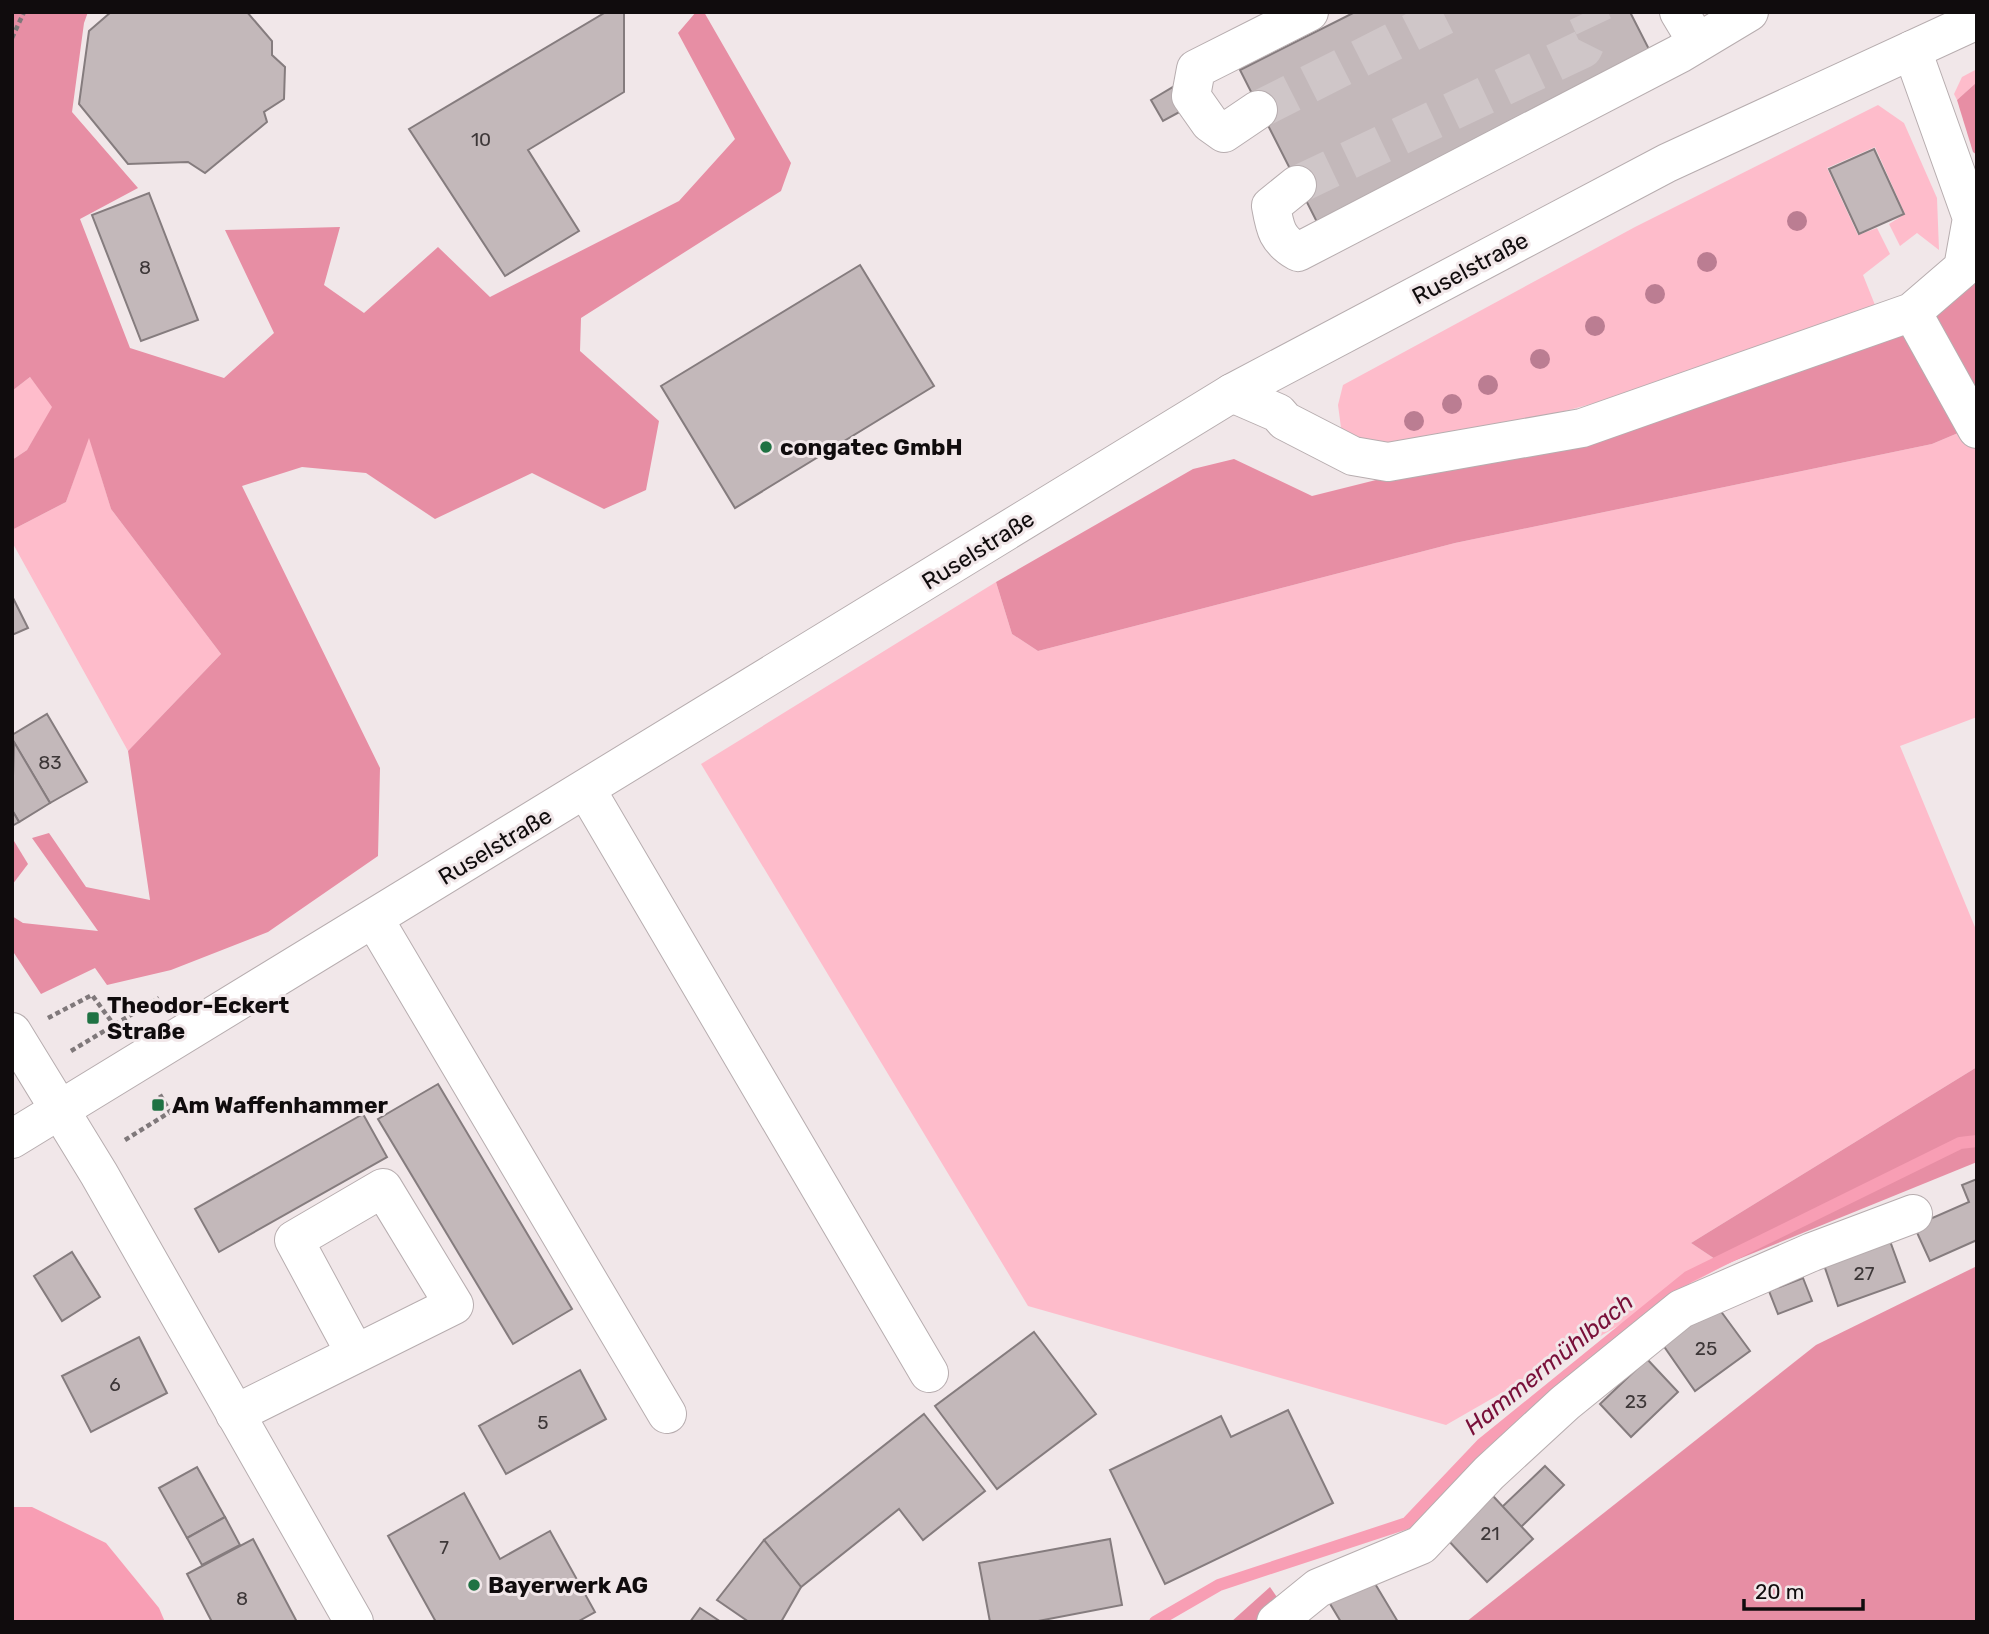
<svg xmlns="http://www.w3.org/2000/svg" width="1989" height="1634" font-family="Rubik,sans-serif">
<style>
.green{fill:#febccb}
.forest{fill:#e78ea4}
.water{fill:#f89eb4}
.lines{fill:none;stroke-linecap:round;stroke-linejoin:round}
.stream{stroke:#f89eb4;stroke-width:12}
.building{fill:#c3b8ba;stroke:#857c7e;stroke-width:2}
.minor-tunnel{stroke:#cfc6c8;stroke-width:38;stroke-dasharray:38 19;stroke-linecap:butt}
.minor-casing{stroke:#b7adaf;stroke-width:40}
.major-casing{stroke:#b7adaf;stroke-width:40}
.path{stroke:#7f787a;stroke-width:4.5;stroke-dasharray:5 3.5;stroke-linecap:butt}
.minor{stroke:#fff;stroke-width:38}
.major{stroke:#fff;stroke-width:38}
.tree{fill:#bb7d92}
.poi-dot{fill:#1f7243;stroke:#f1e7e9;stroke-width:2.5}
.labels{text-anchor:middle;dominant-baseline:central;stroke-width:6;stroke-linejoin:round;paint-order:stroke}
.number-label{font-size:19px;fill:#3d3738}
.street-label{font-size:23px;fill:#100c0d;stroke:#f1e7e9}
.poi-label{font-size:23px;font-weight:bold;fill:#100c0d;stroke:#f1e7e9;text-anchor:start}
.water-label{font-size:24px;font-style:italic;fill:#790f39;stroke:#f1e7e9}
</style>
<rect width="100%" height="100%" fill="#f1e7e9"/>
<g class="green">
<path d="M1977,69V82L1957,100L1954,94L1962,77Z"/>
<path d="M1878,105L1904,123L1937,198L1939,250L1917,233L1900,246L1889,224L1905,214L1875,147L1827,168L1858,235L1877,228L1890,254L1863,275L1879,315L1778,353L1448,443L1379,452L1342,435L1338,405L1343,385L1635,227Z"/>
<path d="M30,377L53,407L27,450L12,460V391Z"/>
<path d="M1977,425V717L1900,746L1977,932V1067L1691,1243L1724,1265L1446,1425L1028,1306L701,764L996,582L1012,634L1038,651L1455,543L1932,444Z"/>
<path d="M89,436L111,509L221,654L128,751L12,542V530L66,502Z"/>
</g>
<g class="forest">
<path d="M12,12H88L84,23L72,112L138,188L80,219L130,348L224,378L274,333L225,230L340,227L324,285L364,313L438,247L490,297L679,201L735,139L678,33L696,12H704L791,163L781,191L581,318L580,351L659,421L646,490L604,509L532,473L435,519L366,473L302,467L242,486L380,768L378,856L268,932L171,970L107,985L95,968L41,994L12,950V916L23,923L98,931L32,838L49,833L86,887L150,900L128,751L221,654L111,509L89,438L66,502L12,530V460L27,450L52,407L30,377L12,391Z"/>
<path d="M1977,82V155L1973,152L1957,100Z"/>
<path d="M1977,268V425L1932,444L1455,543L1038,651L1012,634L996,582L1193,469L1234,459L1312,496L1392,476L1586,442Z"/>
<path d="M14,841L28,864L12,885V842Z"/>
<path d="M1977,1067V1162L1724,1265L1691,1243Z"/>
<path d="M1977,1266V1622H1466L1816,1345Z"/>
<path d="M1270,1587L1294,1622H1231Z"/>
</g>
<path class="water" d="M12,1507H32L106,1543L159,1608L165,1622H12Z"/>
<g class="lines">
<path class="stream" d="M1155,1622L1219,1585L1407,1523L1482,1444L1688,1277L1960,1143L1977,1141"/>
</g>
<g class="building">
<path d="M111,12H247L272,41V55L285,67L284,99L264,112L267,122L205,173L188,162L128,164L79,104L89,31Z"/>
<path d="M606,12H624V92L528,150L579,231L505,276L409,129Z"/>
<path d="M1355,12H1630L1655,61L1321,230L1240,70Z"/>
<path d="M1173,87L1185,109L1163,121L1151,100Z"/>
<path d="M1874,149L1904,214L1859,234L1829,169Z"/>
<path d="M149,193L198,320L141,341L92,215Z"/>
<path d="M860,265L934,386L735,508L661,386Z"/>
<path d="M12,596L28,628L12,635Z"/>
<path d="M47,714L87,782L50,803L12,739V735Z"/>
<path d="M14,742L50,803L19,822L12,810Z"/>
<path d="M12,810L19,822L12,826Z"/>
<path d="M438,1084L572,1309L513,1344L378,1119Z"/>
<path d="M363,1114L387,1157L219,1252L195,1209Z"/>
<path d="M1977,1179V1240L1930,1261L1914,1226L1969,1202L1962,1185Z"/>
<path d="M1890,1241L1905,1282L1838,1306L1824,1265Z"/>
<path d="M72,1252L100,1297L62,1321L34,1276Z"/>
<path d="M1803,1278L1812,1301L1778,1314L1769,1291Z"/>
<path d="M1717,1306L1750,1351L1695,1391L1663,1345Z"/>
<path d="M1034,1332L1096,1414L997,1489L935,1406Z"/>
<path d="M139,1337L167,1393L91,1432L62,1376Z"/>
<path d="M1647,1359L1678,1392L1631,1437L1600,1404Z"/>
<path d="M580,1370L606,1419L506,1474L479,1426Z"/>
<path d="M1288,1410L1333,1503L1165,1584L1110,1470L1221,1416L1231,1437Z"/>
<path d="M924,1414L985,1491L923,1540L899,1509L801,1587L764,1540Z"/>
<path d="M1545,1466L1564,1485L1521,1527L1502,1507Z"/>
<path d="M197,1467L225,1517L187,1538L159,1488Z"/>
<path d="M464,1493L500,1559L550,1531L595,1612L577,1622H436L388,1536Z"/>
<path d="M1493,1496L1533,1539L1487,1582L1447,1539Z"/>
<path d="M225,1517L240,1545L202,1565L187,1538Z"/>
<path d="M253,1539L297,1622H212L187,1574Z"/>
<path d="M1110,1539L1122,1605L1033,1622H990L979,1563Z"/>
<path d="M764,1540L801,1587L781,1622H749L717,1600Z"/>
<path d="M1371,1577L1398,1622H1341L1329,1602Z"/>
<path d="M700,1608L721,1622H690Z"/>
</g>
<g class="lines">
<g class="minor-tunnel">
<path d="M1258,110L1452,12"/>
<path d="M1297,185L1583,49L1594,27L1587,12"/>
</g>
<g class="minor-casing">
<g id="minor">
<path d="M1679,12L1697,42"/>
<path d="M1258,110L1224,133L1210,123L1191,96L1196,69L1309,12"/>
<path d="M1297,185L1271,206C1275,229 1277,240 1298,252L1679,54L1749,12"/>
<path d="M1912,312L1977,429"/>
<path d="M1232,393L1278,413L1285,421L1353,456L1388,462L1582,428L1912,312L1963,268L1972,218L1912,50"/>
<path d="M587,791L929,1373"/>
<path d="M374,919L667,1414"/>
<path d="M12,1032L99,1174L354,1622"/>
<path d="M235,1414L454,1305L383,1188L294,1240L355,1353"/>
<path d="M1276,1622L1318,1588L1421,1545L1489,1473L1565,1403L1681,1309L1812,1252L1913,1214"/>
</g>
</g>
<g class="major-casing">
<path id="major" d="M12,1139L1232,393L1667,163L1977,20"/>
</g>
<g class="path">
<path d="M12,38L24,12"/>
<path d="M48,1018L92,995L114,1025"/>
<path d="M71,1051L159,998"/>
<path d="M125,1140L170,1112L159,1093"/>
</g>
<use href="#minor" class="minor"/>
<use href="#major" class="major"/>
</g>
<g class="tree">
<circle cx="1797" cy="221" r="10"/>
<circle cx="1707" cy="262" r="10"/>
<circle cx="1655" cy="294" r="10"/>
<circle cx="1595" cy="326" r="10"/>
<circle cx="1540" cy="359" r="10"/>
<circle cx="1488" cy="385" r="10"/>
<circle cx="1452" cy="404" r="10"/>
<circle cx="1414" cy="421" r="10"/>
</g>
<g class="poi-dot">
<circle cx="766" cy="447" r="7"/>
<rect x="86" y="1011" width="14" height="14" rx="3.5"/>
<rect x="151" y="1098" width="14" height="14" rx="3.5"/>
<circle cx="474" cy="1585" r="7"/>
</g>
<g class="labels">
<g class="number-label">
<text x="481" y="139">10</text>
<text x="145" y="267">8</text>
<text x="50" y="762">83</text>
<text x="1864" y="1273">27</text>
<text x="1706" y="1348">25</text>
<text x="115" y="1384">6</text>
<text x="1636" y="1401">23</text>
<text x="543" y="1422">5</text>
<text x="1490" y="1533">21</text>
<text x="444" y="1547">7</text>
<text x="242" y="1598">8</text>
</g>
<g class="street-label">
<text transform="translate(1470 268) rotate(-28)">Ruselstraße</text>
<text transform="translate(978 550) rotate(-32)">Ruselstraße</text>
<text transform="translate(495 846) rotate(-31)">Ruselstraße</text>
</g>
<g class="poi-label">
<text x="780" y="447">congatec GmbH</text>
<text x="107" y="1005">Theodor-Eckert<tspan x="107" dy="26">Straße</tspan></text>
<text x="172" y="1105">Am Waffenhammer</text>
<text x="488" y="1585">Bayerwerk AG</text>
</g>
<g class="water-label">
<text transform="translate(1549 1364) rotate(-39)">Hammermühlbach</text>
</g>
</g>
<rect width="1989" height="1634" fill="none" stroke="#100c0d" stroke-width="28"/>
<path d="M1744 1599v10h119v-10" fill="none" stroke="#100c0d" stroke-width="3.5"/>
<text x="1755" y="1599" font-size="21" fill="#100c0d" stroke="#f1e7e9" stroke-width="5" paint-order="stroke">20 m</text>
</svg>
